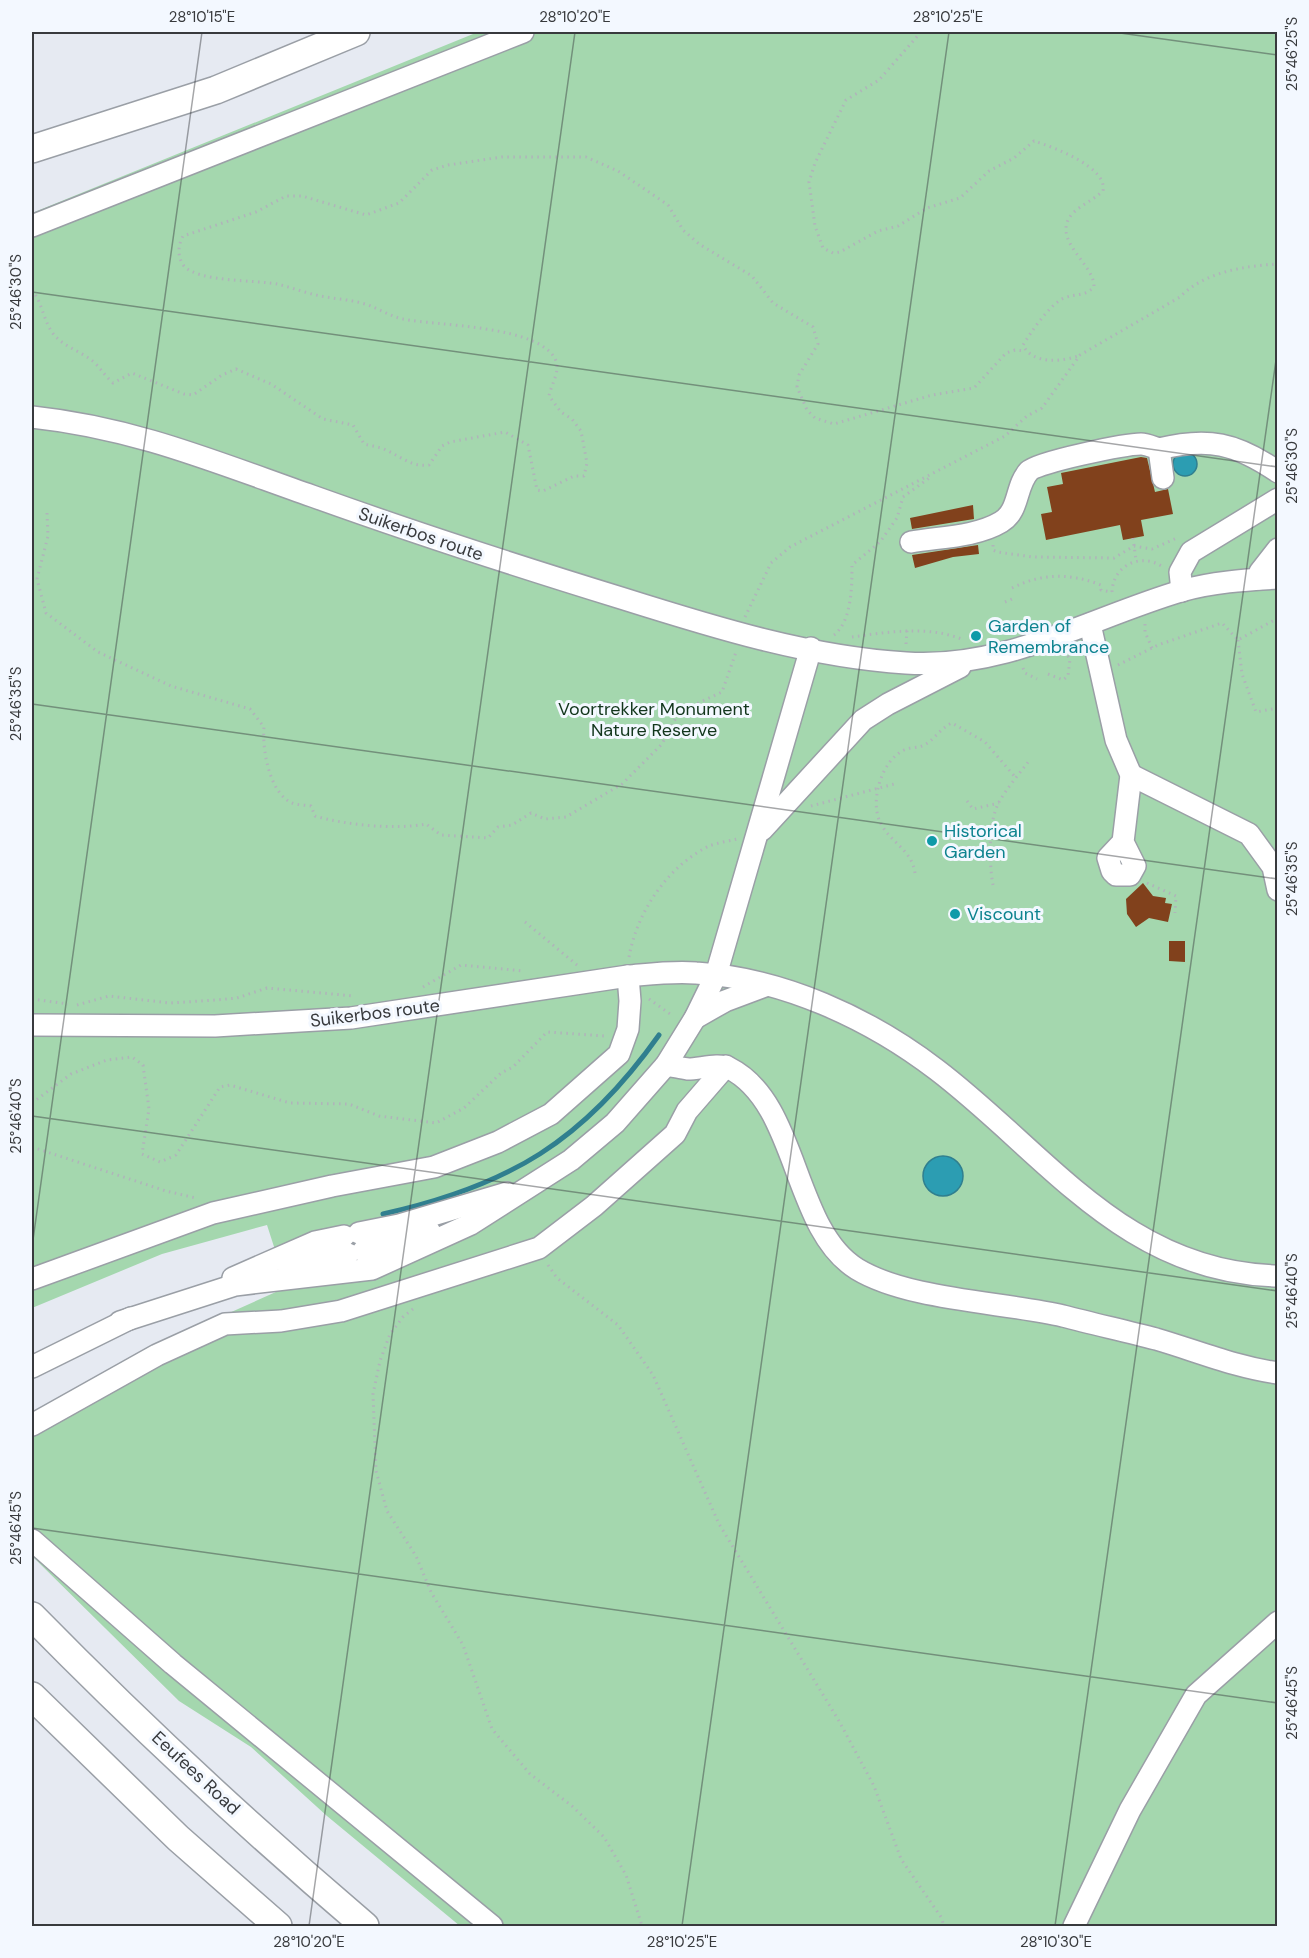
<svg xmlns="http://www.w3.org/2000/svg" width="1309" height="1958" font-family="'DM Sans',sans-serif">
<style>
.green{fill:#a4d7ae}
.water{fill:#2c9db2;stroke:#307f8f;stroke-width:1.5}
.lines{fill:none;stroke-linecap:round;stroke-linejoin:round}
.stream{stroke:#307f8f;stroke-width:5}
.building{fill:#81411c}
.minor-casing{stroke:#9a9fa6;stroke-width:24}
.major-casing{stroke:#9a9fa6;stroke-width:30}
.path{stroke:#b0b4ba;stroke-width:3;stroke-dasharray:1.5 4.5;stroke-linecap:butt}
.minor{stroke:#fff;stroke-width:21}
.major{stroke:#fff;stroke-width:27}
.ticks{fill:none;stroke:#383a3d;stroke-width:1.5;stroke-opacity:0.45}
.culture-dot{fill:#0f9aa8;stroke:#f3f8ff;stroke-width:2}
.labels{text-anchor:middle;dominant-baseline:central;stroke-width:6;stroke-linejoin:round;paint-order:stroke}
.street-label{font-size:18px;fill:#383a3d;stroke:#f3f8ff}
.culture-label{font-size:18px;fill:#0d838f;stroke:#f3f8ff;text-anchor:start}
.park-label{font-size:18px;fill:#12361c;stroke:#f3f8ff}
.neatline{fill:none;stroke:#383a3d;stroke-width:2}
.ticks-label{font-size:15px;text-anchor:middle;fill:#383a3d}
</style>
<rect width="100%" height="100%" fill="#e6eaf2"/>
<path class="green" d="M478,32H1277V1926H460L327,1816L251,1747L179,1701L32,1556V1413L200,1326L287,1287L267,1225L162,1254L32,1308V213Z"/>
<g class="water">
<circle cx="1185" cy="464" r="12"/>
<circle cx="943" cy="1176" r="20"/>
</g>
<g class="lines">
<path class="stream" d="M383,1214C509,1186 584,1141 659,1035"/>
</g>
<g class="building">
<path d="M1141,457L1147,458L1155,492L1168,489L1173,514L1141,520L1144,536L1123,540L1120,525L1046,540L1041,514L1052,512L1047,487L1063,484L1061,473Z"/>
<path d="M973,505L974,519L912,529L910,518Z"/>
<path d="M978,545L979,554L953,557L915,568L912,555Z"/>
<path d="M1143,883L1153,896L1166,898L1165,903L1172,904L1168,922L1149,918L1136,927L1127,914L1126,899Z"/>
<path d="M1169,941H1185V962L1169,961Z"/>
</g>
<g class="lines">
<g class="minor-casing">
<g id="minor">
<path d="M32,226L523,32"/>
<path d="M32,417C135,428 215,462 312,496C415,533 517,566 621,598C713,627 809,657 906,663C1004,670 1090,618 1181,591C1212,582 1245,580 1278,578"/>
<path d="M1159,449C1208,437 1236,443 1278,472"/>
<path d="M911,542C939,537 976,537 1001,522C1020,511 1015,486 1029,471C1038,462 1126,444 1141,444C1146,444 1153,447 1159,449L1163,478"/>
<path d="M1259,579L1260,572L1278,549"/>
<path d="M1182,591L1180,572L1191,552L1278,499"/>
<path d="M1090,624L1116,740L1131,775L1123,842L1135,866L1130,875H1116L1112,871L1108,858L1123,842"/>
<path d="M1131,775L1249,834L1273,867L1278,890"/>
<path d="M762,830L863,720L888,704L960,667"/>
<path d="M695,1018L725,1001L765,986"/>
<path d="M32,1025L215,1026L351,1018L628,976C651,974 673,971 696,973C782,978 869,1018 937,1070C1046,1153 1125,1273 1278,1276"/>
<path d="M666,1065C673,1066 681,1068 688,1069C700,1069 718,1063 729,1068C799,1103 792,1229 857,1269C908,1300 1003,1302 1063,1316C1094,1324 1125,1331 1156,1339C1197,1351 1235,1367 1278,1373"/>
<path d="M359,1233L399,1225L507,1193"/>
<path d="M363,1251L429,1230"/>
<path d="M282,1260L322,1259L348,1254"/>
<path d="M233,1278L315,1242L344,1236"/>
<path d="M32,1279L213,1213L332,1186L434,1167L498,1142L551,1114L619,1054L628,1029L630,1001L628,976"/>
<path d="M120,1322L235,1285L372,1269L471,1224L571,1160L615,1123L666,1065L695,1018L716,975L811,648"/>
<path d="M32,1367L131,1318"/>
<path d="M32,1425L157,1355L225,1324L281,1321L341,1311L539,1248L594,1206L675,1134L687,1111L726,1066"/>
<path d="M32,1540L173,1664L492,1926"/>
<path d="M1074,1926L1130,1810L1196,1695L1278,1622"/>
</g>
</g>
<g class="major-casing">
<g id="major">
<path d="M32,149L216,90L356,32"/>
<path d="M32,1616C138,1724 250,1828 365,1926"/>
<path d="M32,1696L178,1838L278,1926"/>
</g>
</g>
<g class="path">
<path d="M921,32L879,80L846,100L815,163L809,182L815,226L823,248L833,253L840,252L878,231L898,226L927,208L960,198L989,171L1014,158L1034,141C1053,147 1108,167 1103,191C1093,200 1081,205 1072,214C1050,240 1095,264 1094,287C1084,297 1076,293 1064,298C1050,304 1031,332 1023,345C1032,365 1064,362 1080,355"/>
<path d="M32,290C42,302 43,319 52,332C61,346 81,351 94,362C101,369 105,376 113,383L132,373L184,394L193,395L222,375L236,369L271,384L323,419L353,425L364,444C372,446 381,447 388,451C403,458 412,467 429,465L442,446L450,442L505,432L528,445L537,490L543,491L574,476H584L587,463L581,431L572,419L561,412L549,396C551,385 560,372 556,361C542,325 436,326 403,319C389,316 378,308 365,304C349,299 332,299 316,295C303,292 290,287 277,284C256,280 198,282 184,266C177,257 178,245 183,236L256,212L286,196H302L366,215L399,203L432,170L448,165L502,157H586L618,171L668,205L683,230L699,244L752,276L773,303L813,327L818,344L799,375L797,387L807,410L815,418L834,424L932,395L974,388L1006,353L1015,350L1025,351"/>
<path d="M47,513L48,536L37,579L46,613L98,652L171,686L250,709L264,727C262,748 269,793 292,803C297,805 305,805 311,806L315,816C346,825 395,830 426,824L441,835L488,838L498,827L512,825L531,813L545,819L566,817L622,784L662,744L679,712L722,692L736,652"/>
<path d="M1133,538L1136,560"/>
<path d="M993,545V550L997,552L1033,557L1114,558L1134,546L1152,549L1177,538"/>
<path d="M1012,588C1042,573 1070,573 1101,585V590L1112,592"/>
<path d="M1112,592C1113,565 1141,552 1163,567"/>
<path d="M1005,602L1012,599"/>
<path d="M745,617L771,563L790,547L1005,436L1027,416L1042,408L1080,355L1180,297C1204,272 1244,266 1278,264"/>
<path d="M1145,624V632L1152,648"/>
<path d="M834,635C852,621 852,585 852,565L880,542L897,518L903,497L932,476"/>
<path d="M852,637C889,632 928,625 964,640"/>
<path d="M1238,640L1242,674L1256,712L1278,708"/>
<path d="M906,644L907,630"/>
<path d="M1118,665L1158,645L1222,623L1238,640L1278,618"/>
<path d="M1023,668L1025,673L1037,679"/>
<path d="M1048,674L1063,680L1068,676L1070,659L1065,652"/>
<path d="M967,801L973,809L999,803"/>
<path d="M811,806L898,783"/>
<path d="M915,873C912,850 891,843 881,824C869,802 881,761 904,750C910,747 917,748 922,746C934,741 940,728 952,723L985,742L1016,778"/>
<path d="M1147,883L1176,896L1175,913"/>
<path d="M993,885C989,864 988,822 999,802C1007,788 1019,774 1029,761"/>
<path d="M525,922L577,965"/>
<path d="M629,957C637,912 667,867 709,846C717,843 728,841 737,839"/>
<path d="M423,987L461,965L524,971"/>
<path d="M32,999L68,1004"/>
<path d="M649,999L673,1016"/>
<path d="M77,1005L109,996L170,1003L216,1000L237,998L267,988L354,996"/>
<path d="M32,1103L71,1074L107,1060L132,1057L143,1065L149,1109L142,1154L160,1162L176,1155L220,1087L230,1085L290,1103L349,1104L379,1116L436,1123L464,1108L501,1073L513,1067L547,1032L605,1036"/>
<path d="M32,1147L166,1191L196,1198"/>
<path d="M548,1265L557,1278L618,1325L653,1375L719,1524L839,1721L874,1786L901,1859L941,1917L944,1926"/>
<path d="M413,1309L403,1317L390,1334L380,1361L373,1394L376,1471L387,1511L416,1556L431,1592L463,1645L492,1729L530,1774L572,1806L604,1837L626,1875L642,1926"/>
</g>
<use href="#minor" class="minor"/>
<use href="#major" class="major"/>
</g>
<path class="ticks" d="M1113,32L1278,55M32,292L1278,467M32,704L1278,879M32,1116L1278,1291M32,1247L202,32M32,1528L1278,1703M309,1926L575,32M682,1926L949,32M1055,1926L1278,346"/>
<g class="culture-dot">
<circle cx="976" cy="636" r="6"/>
<circle cx="932" cy="841" r="6"/>
<circle cx="955" cy="914" r="6"/>
</g>
<g class="labels">
<g class="street-label">
<text transform="translate(421 534) rotate(19)">Suikerbos route</text>
<text transform="translate(375 1013) rotate(-7)">Suikerbos route</text>
<text transform="translate(196 1773) rotate(43)">Eeufees Road</text>
</g>
<g class="culture-label">
<text x="988" y="626">Garden of<tspan x="988" dy="21">Remembrance</tspan></text>
<text x="944" y="831">Historical<tspan x="944" dy="21">Garden</tspan></text>
<text x="967" y="914">Viscount</text>
</g>
<g class="park-label">
<text x="654" y="709">Voortrekker Monument<tspan x="654" dy="21">Nature Reserve</tspan></text>
</g>
</g>
<rect width="1309" height="1958" fill="none" stroke="#f3f8ff" stroke-width="66"/>
<rect x="33" y="33" width="1243" height="1892" class="neatline"/>
<g class="ticks-label">
<text x="202" y="22">28°10'15"E</text>
<text x="575" y="22">28°10'20"E</text>
<text x="948" y="22">28°10'25"E</text>
<text transform="translate(1292 54) rotate(-90)" y="5">25°46'25"S</text>
<text transform="translate(16 292) rotate(-90)" y="5">25°46'30"S</text>
<text transform="translate(1292 466) rotate(-90)" y="5">25°46'30"S</text>
<text transform="translate(16 704) rotate(-90)" y="5">25°46'35"S</text>
<text transform="translate(1292 879) rotate(-90)" y="5">25°46'35"S</text>
<text transform="translate(16 1116) rotate(-90)" y="5">25°46'40"S</text>
<text transform="translate(1292 1291) rotate(-90)" y="5">25°46'40"S</text>
<text transform="translate(16 1528) rotate(-90)" y="5">25°46'45"S</text>
<text transform="translate(1292 1703) rotate(-90)" y="5">25°46'45"S</text>
<text x="309" y="1947">28°10'20"E</text>
<text x="682" y="1947">28°10'25"E</text>
<text x="1056" y="1947">28°10'30"E</text>
</g>
</svg>
